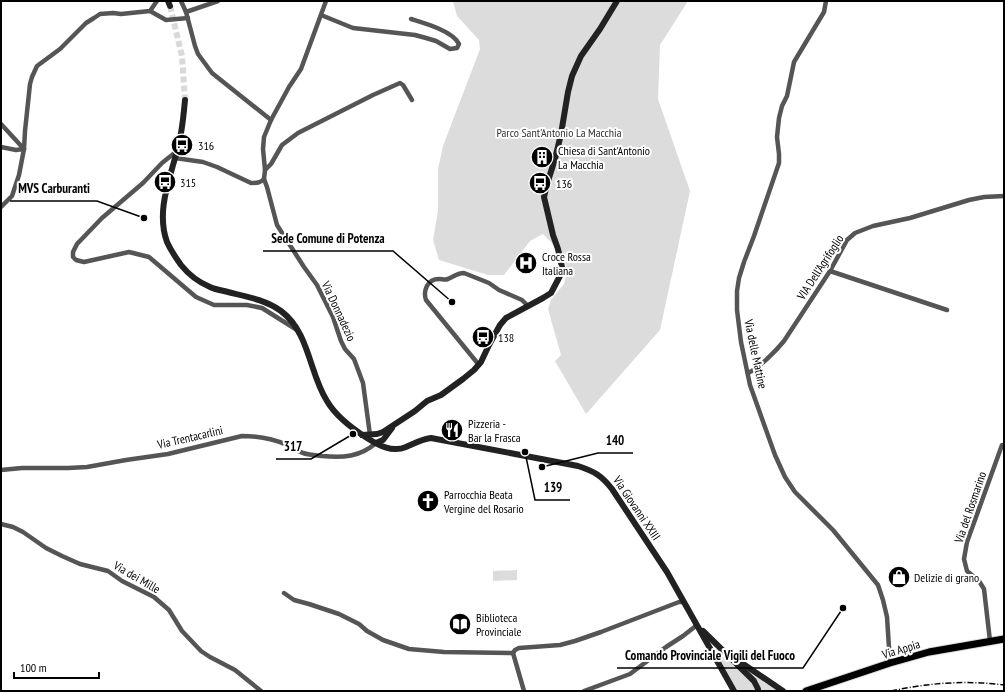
<svg xmlns="http://www.w3.org/2000/svg" width="1005" height="692" font-family="'PT Sans Narrow',sans-serif">
<style>
.green{fill:#dcdcdc}
.lines{fill:none;stroke-linecap:round;stroke-linejoin:round}
.secondary-tunnel{stroke:#d9d9d9;stroke-width:6;stroke-dasharray:6 3;stroke-linecap:butt}
.primary-casing{stroke:#dbdbdb;stroke-width:9}
.street{stroke:#555;stroke-width:4.5}
.secondary{stroke:#222;stroke-width:6}
.primary{stroke:#000;stroke-width:7}
.rail{stroke:#000;stroke-width:1.5;stroke-dasharray:6 2 1 2;stroke-linecap:butt}
.labels{text-anchor:middle;dominant-baseline:central;stroke-width:4;stroke-linejoin:round;paint-order:stroke}
.park-label{font-size:12px;fill:#333;stroke:#fff}
.poi-label{font-size:12px;fill:#000;stroke:#fff;text-anchor:start}
.street-label{font-size:12px;fill:#000;stroke:#fff}
.leader{fill:none;stroke:#000;stroke-width:1.5}
.callout-dot{fill:#000;stroke:#fff;stroke-width:1.5}
.callout-label{font-size:13px;text-anchor:middle;font-weight:bold;fill:#000;stroke:#fff;stroke-width:4;stroke-linejoin:round;paint-order:stroke}
</style>
<rect width="100%" height="100%" fill="#fff"/>
<g class="green">
<path d="M453,1H688L660,45L658,99L690,191L660,330L586,414L555,361L561,355L548,309L551,300L564,284L567,271L564,256L543,234L530,241L504,275H488L439,260L433,240L438,211V169L443,146L480,49L479,40L457,16Z"/>
<path d="M517,570V580L493,581V571Z"/>
<path d="M712,648H714L754,684L756,691H737Z"/>
<path d="M738,662L776,689L777,691H761L758,681Z"/>
</g>
<g class="lines">
<path class="secondary-tunnel" d="M170,6L182,56L185,100"/>
<g class="primary-casing">
<path id="primary" d="M806,691L890,663L929,652L1004,639"/>
</g>
<g class="street">
<path d="M181,1L186,12L195,46L198,54L212,73L271,120"/>
<path d="M826,1L824,12L794,62L787,96L782,106L779,118L777,137L779,154V163L754,236L744,262L739,278L737,291V310L741,342L750,385L775,455L785,477L795,492L833,530L878,585L883,600L887,617L890,663"/>
<path d="M150,11L166,20L188,18"/>
<path d="M186,12L218,1"/>
<path d="M321,15L353,28L415,35L426,38L436,41L450,49L457,48L459,44C453,31 424,23 411,19"/>
<path d="M1,124L24,149"/>
<path d="M1,147L16,150L24,149"/>
<path d="M177,151L162,163L143,183L102,218L77,244L73,252V257L76,260L84,262L129,252L149,257L196,297L214,305H247L262,308L297,330"/>
<path d="M175,158L203,162L217,167L251,183C257,183 260,183 264,179L265,170L263,149L264,137L271,120L289,87L301,69L326,1"/>
<path d="M265,170L271,164L282,145L298,133L373,95L400,83L403,85L412,100"/>
<path d="M264,179L267,187L277,225L304,267L317,285L333,317L341,341L345,349L354,359L363,383L370,435"/>
<path d="M1,207L12,196L19,175L24,149L25,131L30,84L32,77L37,66L60,49L86,23L94,18L100,14L113,13L121,14L150,11L157,1"/>
<path d="M830,271L947,310"/>
<path d="M479,365L426,300C423,291 427,279 439,279C442,279 445,280 448,279C454,276 458,273 464,273L489,283L499,290L522,300L528,306"/>
<path d="M748,373C759,368 776,351 784,341L830,271L847,240L855,233L873,226L910,218L969,200L984,197L1004,196"/>
<path d="M1,470L22,468H68L87,467L126,460L168,454L242,436C257,436 274,439 287,445C292,447 298,451 303,453C309,455 316,455 322,456C343,458 360,457 376,443"/>
<path d="M1,524L13,527L23,532L46,548L62,556L80,564L108,571L122,581L154,597L169,610L182,631L201,651L210,657L235,670L261,691"/>
<path d="M284,593L294,600L309,604L339,614L359,624L367,631L383,640L409,649L444,652L513,653"/>
<path d="M990,641L984,589L979,581L967,571L964,559L967,542L1002,445"/>
<path d="M513,653L515,650L519,648L560,645L575,641L601,632L679,602H683"/>
<path d="M513,653L524,691"/>
<path d="M584,691L630,674L666,647L683,636L697,625"/>
</g>
<g class="secondary">
<path d="M168,1L170,6"/>
<path d="M185,100C184,111 183,122 181,133C175,169 154,206 167,242C171,251 176,258 181,265C189,275 198,282 210,287C214,289 219,290 224,291C243,296 264,299 281,311C310,333 309,373 327,401C335,415 353,429 367,438C378,445 392,453 406,447C415,443 422,439 431,438L578,466C594,471 602,476 612,489L667,572L734,691"/>
<path d="M362,435L377,434L383,432L415,411L427,401L441,395L463,379L474,370L481,362L489,345L500,325L506,318L543,298L551,293L561,274L562,267L558,249L553,235L544,197L547,184L555,159L561,134L568,92L572,76L581,56L600,29L617,1"/>
<path d="M376,443L383,440L392,428"/>
<path d="M703,631L754,681L758,689V691"/>
<path d="M730,655L783,691"/>
</g>
<use href="#primary" class="primary"/>
<path class="rail" d="M891,691C928,683 966,680 1004,685"/>
</g>
<defs>
<g id="bus-disc" transform="scale(1.15)"><circle r="9.5" fill="#000" stroke="#fff"/><path d="M-5-6H5V4H4V6H2V4H-2V6H-4V4H-5ZM-3.5-4V0h7V-4ZM-3.5 1.2v1.5H-2V1.2ZM2 1.2v1.5H3.5V1.2Z" fill="#fff"/></g>
<g id="building-disc" transform="scale(1.15)"><circle r="9.5" fill="#000" stroke="#fff"/><path d="M-4-6H4V6H1V3H-1V6H-4ZM-2.5-4.3h1.7v1.8h-1.7ZM.8-4.3h1.7v1.8H.8ZM-2.5-1h1.7V.8h-1.7ZM.8-1h1.7V.8H.8Z" fill="#fff"/></g>
<g id="hospital-disc" transform="scale(1.15)"><circle r="9.5" fill="#000" stroke="#fff"/><path d="M-5-5h3v3.5h4V-5h3V5h-3V1.5h-4V5h-3Z" fill="#fff"/></g>
<g id="restaurant-disc" transform="scale(1.15)"><circle r="9.5" fill="#000" stroke="#fff"/><path d="M-5-6h1v4h1v-4h1v4h1v-4h1v5L-1.5 .5V6h-2V.5L-5-1ZM5-6V6H3V1.5H1.5Q1.5-4 5-6Z" fill="#fff"/></g>
<g id="church-disc" transform="scale(1.15)"><circle r="9.5" fill="#000" stroke="#fff"/><path d="M-1.2-6h2.4v3.5h3.3v2.4h-3.3V6h-2.4V-.1h-3.3v-2.4h3.3Z" fill="#fff"/></g>
<g id="shop-disc" transform="scale(1.15)"><circle r="9.5" fill="#000" stroke="#fff"/><path d="M-5-2.5h2.3a2.7 3.5 0 0 1 5.4 0H5L5.5 6h-11ZM-1.5-2.5h3a1.5 2.3 0 0 0-3 0Z" fill="#fff"/></g>
<g id="library-disc" transform="scale(1.15)"><circle r="9.5" fill="#000" stroke="#fff"/><path d="M-6-4Q-3-5.5-.7-3.5V5Q-3 3-6 4ZM6-4Q3-5.5 .7-3.5V5Q3 3 6 4Z" fill="#fff"/></g>
</defs>
<g fill-rule="evenodd">
<use href="#bus-disc" x="182" y="145"/>
<use href="#building-disc" x="542" y="157"/>
<use href="#bus-disc" x="165" y="182"/>
<use href="#bus-disc" x="540" y="183"/>
<use href="#hospital-disc" x="526" y="263"/>
<use href="#bus-disc" x="483" y="337"/>
<use href="#restaurant-disc" x="452" y="430"/>
<use href="#church-disc" x="428" y="501"/>
<use href="#shop-disc" x="899" y="577"/>
<use href="#library-disc" x="460" y="624"/>
</g>
<g class="labels">
<g class="park-label">
<text x="559" y="132">Parco Sant'Antonio La Macchia</text>
</g>
<g class="poi-label">
<text x="198" y="145">316</text>
<text x="558" y="150">Chiesa di Sant'Antonio<tspan x="558" dy="14">La Macchia</tspan></text>
<text x="180" y="182">315</text>
<text x="556" y="183">136</text>
<text x="542" y="256">Croce Rossa<tspan x="542" dy="14">Italiana</tspan></text>
<text x="498" y="337">138</text>
<text x="468" y="423">Pizzeria -<tspan x="468" dy="14">Bar la Frasca</tspan></text>
<text x="444" y="494">Parrocchia Beata<tspan x="444" dy="14">Vergine del Rosario</tspan></text>
<text x="914" y="577">Delizie di grano</text>
<text x="476" y="617">Biblioteca<tspan x="476" dy="14">Provinciale</tspan></text>
</g>
<g class="street-label">
<text transform="translate(820 267) rotate(-57)">VIA Dell'Agrifoglio</text>
<text transform="translate(339 311) rotate(65)">Via Donnadezio</text>
<text transform="translate(756 354) rotate(78)">Via delle Mattine</text>
<text transform="translate(190 437) rotate(-13)">Via Trentacarlini</text>
<text transform="translate(970 507) rotate(-71)">Via del Rosmarino</text>
<text transform="translate(637 508) rotate(56)">Via Giovanni XXIII</text>
<text transform="translate(137 577) rotate(30)">Via dei Mille</text>
<text transform="translate(901 649) rotate(-17)">Via Appia</text>
</g>
</g>
<path class="leader" d="M144 218L97 201H10M452 302L393 251H263M542 467L598 453H633M353 434L311 459H276M525 452L535 500H570M843 608L803 668H617"/>
<g class="callout-dot">
<circle cx="144" cy="218" r="4"/>
<circle cx="452" cy="302" r="4"/>
<circle cx="542" cy="467" r="4"/>
<circle cx="353" cy="434" r="4"/>
<circle cx="525" cy="452" r="4"/>
<circle cx="843" cy="608" r="4"/>
</g>
<g class="callout-label">
<text x="54" y="193">MVS Carburanti</text>
<text x="328" y="243">Sede Comune di Potenza</text>
<text x="615" y="445">140</text>
<text x="293" y="451">317</text>
<text x="553" y="492">139</text>
<text x="710" y="660">Comando Provinciale Vigili del Fuoco</text>
</g>
<rect width="1005" height="692" fill="none" stroke="#000000" stroke-width="4"/>
<path d="M14 672v6h85v-6" fill="none" stroke="#000000" stroke-width="2"/>
<text x="20" y="672" font-size="12" fill="#000000" stroke="#ffffff" stroke-width="3" paint-order="stroke">100 m</text>
</svg>
